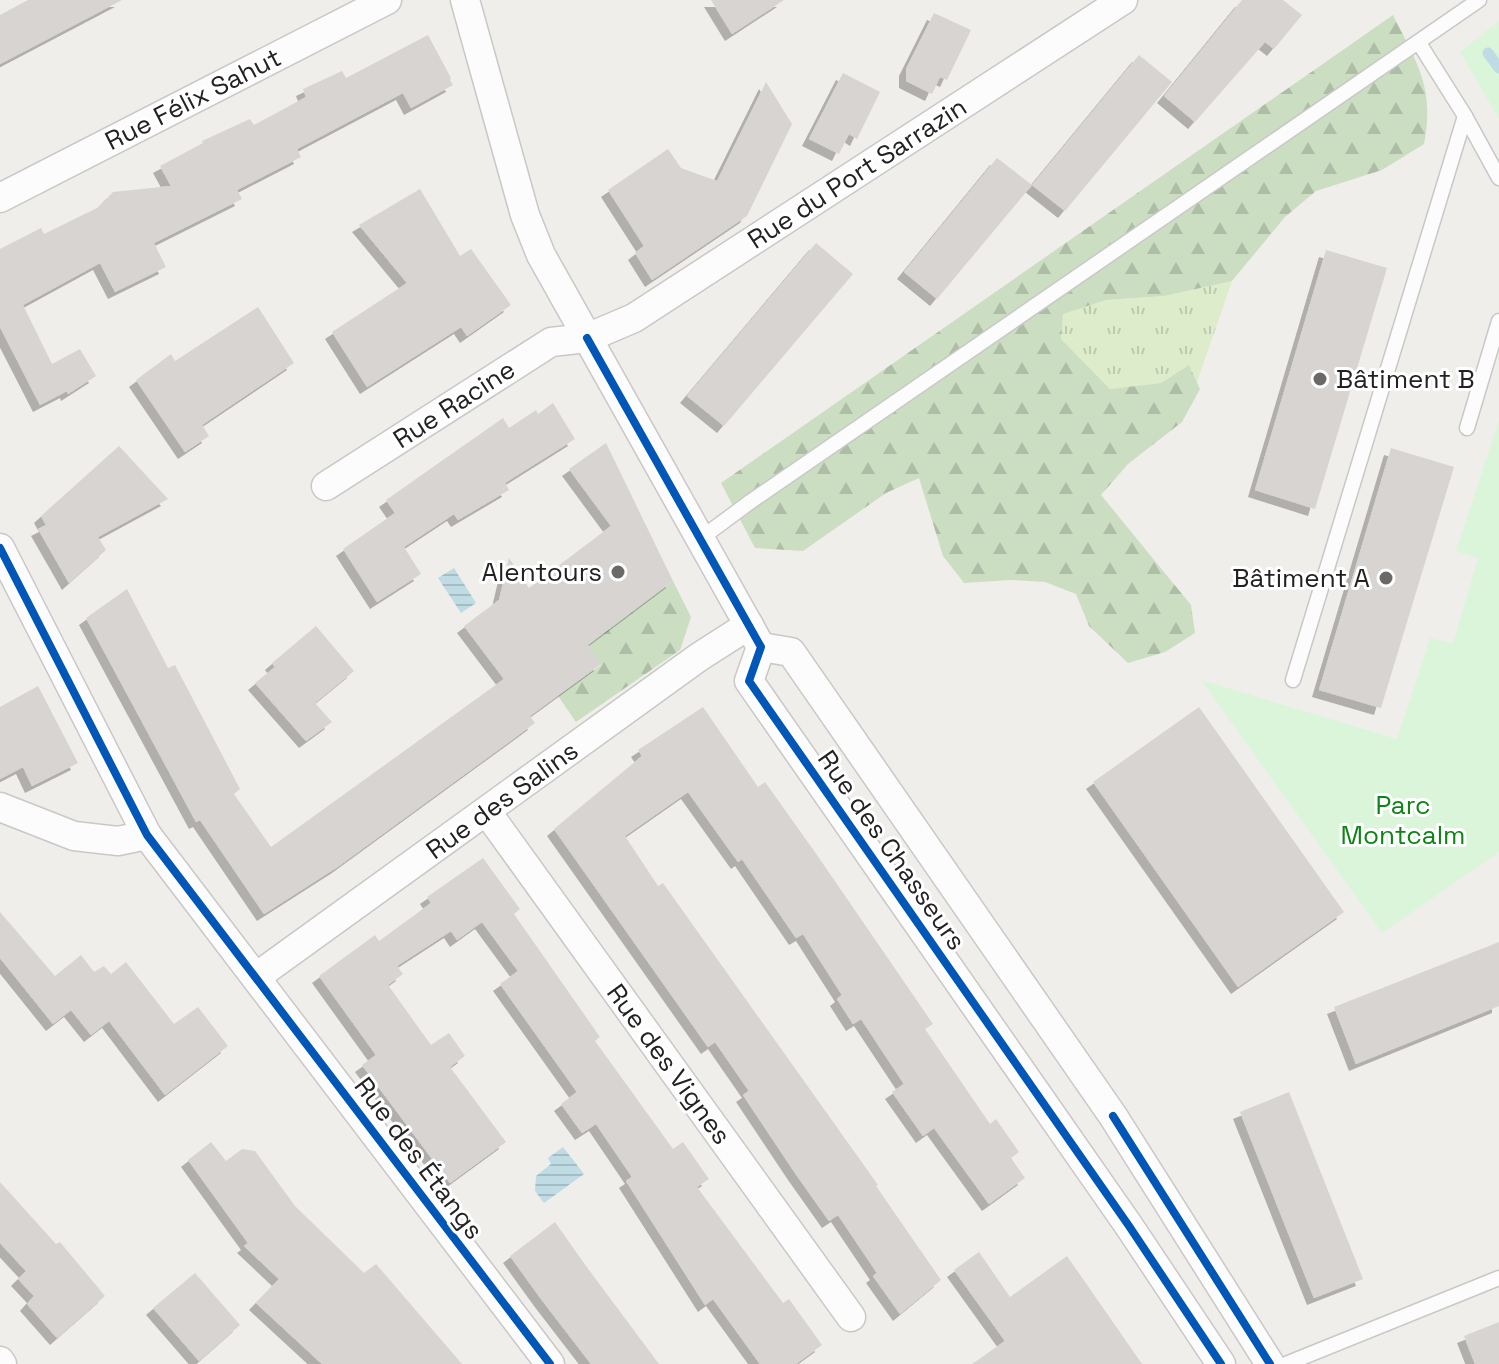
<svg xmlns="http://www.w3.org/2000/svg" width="1499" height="1364" font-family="'Space Grotesk',sans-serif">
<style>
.grass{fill:url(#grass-tufts)}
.forest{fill:url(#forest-firs)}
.park{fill:#daf5da}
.water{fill:url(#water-rules)}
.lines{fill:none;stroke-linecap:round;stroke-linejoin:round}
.stream{stroke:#bfdbe3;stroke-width:11}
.building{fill:#d7d4d2;filter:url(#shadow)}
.lane-casing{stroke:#c9c8c7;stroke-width:17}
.street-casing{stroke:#c9c8c7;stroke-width:31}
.lane{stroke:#fdfcfc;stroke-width:14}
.street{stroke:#fdfcfc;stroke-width:28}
.cycleway-casing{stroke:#fff;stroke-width:13}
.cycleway{stroke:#0057b8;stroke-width:8}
.poi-dot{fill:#6a6968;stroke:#fff;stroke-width:3}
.labels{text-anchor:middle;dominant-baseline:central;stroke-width:6;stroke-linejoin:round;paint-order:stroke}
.street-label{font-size:26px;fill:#222;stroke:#fff}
.poi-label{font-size:26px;fill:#222;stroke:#fff;text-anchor:end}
.park-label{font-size:26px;fill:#0c8416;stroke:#fff}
</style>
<defs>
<pattern id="grass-tufts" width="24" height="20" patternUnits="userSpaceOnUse" patternTransform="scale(2)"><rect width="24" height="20" fill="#ddeccb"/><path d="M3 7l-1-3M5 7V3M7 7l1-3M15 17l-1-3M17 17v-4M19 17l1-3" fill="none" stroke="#bdcaae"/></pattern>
<pattern id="forest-firs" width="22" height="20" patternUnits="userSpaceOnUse" patternTransform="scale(2)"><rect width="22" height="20" fill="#cbdec1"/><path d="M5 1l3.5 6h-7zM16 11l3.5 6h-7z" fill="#aebea6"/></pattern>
<pattern id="water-rules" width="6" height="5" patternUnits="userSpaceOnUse" patternTransform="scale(2)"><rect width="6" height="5" fill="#bfdbe3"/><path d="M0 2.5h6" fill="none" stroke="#a4bcc2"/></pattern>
<filter id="shadow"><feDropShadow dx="-7" dy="7" stdDeviation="0" flood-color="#0004"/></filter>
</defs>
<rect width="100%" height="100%" fill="#f0eeeb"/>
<path class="grass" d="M1232,281L1197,382L1189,365L1161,383L1110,389L1061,339L1063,313L1106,300L1164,296Z"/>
<g class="forest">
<path d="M1393,15C1417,63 1435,88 1424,144L1382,170L1316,191L1285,217L1232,281L1164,296L1106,300L1063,314L1061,339L1110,389L1161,383L1189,365L1200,389L1182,422L1128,464L1101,495L1191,605L1195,633L1165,652L1128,663L1089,626L1076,594L1045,582L1011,580L964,583L943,556L919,478L886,493L803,551L755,548L721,483Z"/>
<path d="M673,581L691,617L680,650L576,722L558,696L601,665L588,645Z"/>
</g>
<g class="park">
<path d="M1499,21V119L1460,52Z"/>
<path d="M1499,420V852L1382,933L1201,680L1397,739L1430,638L1453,643L1478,558L1456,551Z"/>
</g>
<g class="water">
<path d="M454,568L476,603L461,613L438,578Z"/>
<path d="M563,1147L584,1174L544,1203L535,1191L536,1176L551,1164L548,1158Z"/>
</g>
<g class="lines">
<path class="stream" d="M1488,53L1499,68"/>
</g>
<g class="building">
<path d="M28,0H122L0,64V15Z"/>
<path d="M711,0H784L732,34Z"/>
<path d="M1242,0H1283L1302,15L1274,49L1265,42L1195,122L1164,96Z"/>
<path d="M934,13L971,30L947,80L940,77L932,94L906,81V69Z"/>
<path d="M428,35L451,78L450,80L453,85L411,108L403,93L297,149L301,157L237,190L242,199L154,243L166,267L115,292L100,263L23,305L52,364L80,349L96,376L68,394L67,391L40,405L0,327V249L41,228L44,234L99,207L113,192L171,186L160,166L203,143L202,141L250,119L254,125L306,97L303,89L342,71L346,78Z"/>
<path d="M1139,55L1172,82L1065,211L1032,185Z"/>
<path d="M843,73L880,92L857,139L849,134L839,154L809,139Z"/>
<path d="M766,82L792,124L747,216L652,280L635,253L644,246L608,190L668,149L681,168L717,181Z"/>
<path d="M997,158L1032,185L937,299L904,272Z"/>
<path d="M420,189L460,256L471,249L511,305L467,336L461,327L367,387L332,332L407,283L359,225Z"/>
<path d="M816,243L853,274L724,426L687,396Z"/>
<path d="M1326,250L1387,268L1315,509L1255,490Z"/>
<path d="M258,307L294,363L202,425L209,436L185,452L136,380L171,354L175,361Z"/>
<path d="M553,403L575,439L505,483L509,490L458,520L454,514L404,547L421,574L377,602L343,549L395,513L386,500L503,418L509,428L536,410L538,414Z"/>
<path d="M606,443L673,581L588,645L601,664L530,716L535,723L339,866L264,914L200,820L196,822L86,618L127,589L168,668L175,665L240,789L234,794L271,847L504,679L464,626L499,600L509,558L529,588L611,526L569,469Z"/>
<path d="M119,446L168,499L98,537L106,550L69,583L38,529L46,525L41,516Z"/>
<path d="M1391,448L1454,467L1381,708L1319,690Z"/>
<path d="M316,626L354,671L315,703L332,722L306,741L255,683L275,667L272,663Z"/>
<path d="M38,686L78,763L32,786L23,767L0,779V707Z"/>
<path d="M703,707L758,787L765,782L817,855L933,1024L925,1029L990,1124L996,1119L1019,1152L1011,1158L1025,1178L989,1204L934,1128L923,1136L892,1092L904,1084L861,1019L853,1024L837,999L842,995L803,934L796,938L742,859L738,862L688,792L625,836L658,886L663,883L878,1185L876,1186L941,1280L900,1314L873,1276L877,1273L838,1215L829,1221L795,1173L743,1095L749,1091L715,1042L708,1047L554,829L642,756L638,750Z"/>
<path d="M1199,707L1344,912L1238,987L1093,782Z"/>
<path d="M483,858L520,909L514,914L600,1037L595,1041L673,1149L683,1142L709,1179L697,1187L783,1303L789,1299L822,1345L796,1364H760L713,1299L705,1305L626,1181L632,1177L596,1124L582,1133L561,1104L577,1092L500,984L518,971L482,922L457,940L451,931L397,966L403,974L388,985L431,1045L449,1033L465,1056L450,1067L506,1142L450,1183L362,1065L376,1055L319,976L375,935L379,941L431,903L427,897Z"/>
<path d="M0,912L55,976L81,955L94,972L104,966L111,974L126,962L174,1024L198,1007L228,1046L165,1095L109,1021L91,1035L71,1010L53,1024L0,958Z"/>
<path d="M1499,942V1006L1356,1064L1334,1007Z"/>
<path d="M1289,1092L1363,1279L1314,1298L1240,1112Z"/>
<path d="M211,1142L226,1161L242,1149L255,1151L295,1206L364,1273L376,1264L462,1364H322L256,1303L279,1279L244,1246L248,1243L188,1160Z"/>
<path d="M0,1182L56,1244L60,1242L105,1296L57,1338L27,1304L34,1296L18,1279L26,1271L0,1243Z"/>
<path d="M555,1222L586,1266L659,1364H591L541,1299L510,1256Z"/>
<path d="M979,1252L1010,1297L1067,1256L1142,1364H972L1005,1341L954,1270Z"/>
<path d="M195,1273L240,1325L199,1361L153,1308Z"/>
<path d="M1499,1322V1364H1475L1464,1336Z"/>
</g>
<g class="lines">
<g class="lane-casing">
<g id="lane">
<path d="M1419,43L1465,116L1499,178"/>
<path d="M1467,428L1499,321"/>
<path d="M700,539L750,502L1479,0"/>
<path d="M1293,680L1465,116"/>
<path d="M1286,1364L1499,1278"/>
</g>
</g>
<g class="street-casing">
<g id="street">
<path d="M465,0L525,215L541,255L761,647L749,681L1129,1226L1221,1364"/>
<path d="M0,198L387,0"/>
<path d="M326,486L551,342L587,338L634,318L1123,0"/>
<path d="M0,548L147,835L550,1364"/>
<path d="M761,647L791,652L1113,1116L1270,1364"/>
<path d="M0,807L74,836L118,841L147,835"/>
<path d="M487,812L851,1317"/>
<path d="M256,977L699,657L749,625"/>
<path d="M0,1361L2,1364"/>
</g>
</g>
<use href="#lane" class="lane"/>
<use href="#street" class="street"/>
<g class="cycleway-casing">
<g id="cycleway">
<path d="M587,338L761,647L749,681L1129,1226L1221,1364"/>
<path d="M0,548L147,835L550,1364"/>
<path d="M1113,1116L1270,1364"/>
</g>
</g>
<use href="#cycleway" class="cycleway"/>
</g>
<g class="poi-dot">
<circle cx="1320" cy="379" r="8"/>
<circle cx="618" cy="572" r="8"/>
<circle cx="1386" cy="578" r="8"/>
</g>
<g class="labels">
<g class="street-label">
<text transform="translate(193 99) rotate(-27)">Rue Félix Sahut</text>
<text transform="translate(857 173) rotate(-33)">Rue du Port Sarrazin</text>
<text transform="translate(454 404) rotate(-33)">Rue Racine</text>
<text transform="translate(502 800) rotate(-36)">Rue des Salins</text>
<text transform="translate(892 850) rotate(55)">Rue des Chasseurs</text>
<text transform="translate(669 1064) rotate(54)">Rue des Vignes</text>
<text transform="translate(419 1158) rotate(53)">Rue des Étangs</text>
</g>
<g class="poi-label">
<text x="1336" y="379" text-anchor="start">Bâtiment B</text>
<text x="602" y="572">Alentours</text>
<text x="1370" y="578">Bâtiment A</text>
</g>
<g class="park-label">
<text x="1403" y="805">Parc<tspan x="1403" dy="30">Montcalm</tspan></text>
</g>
</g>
</svg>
